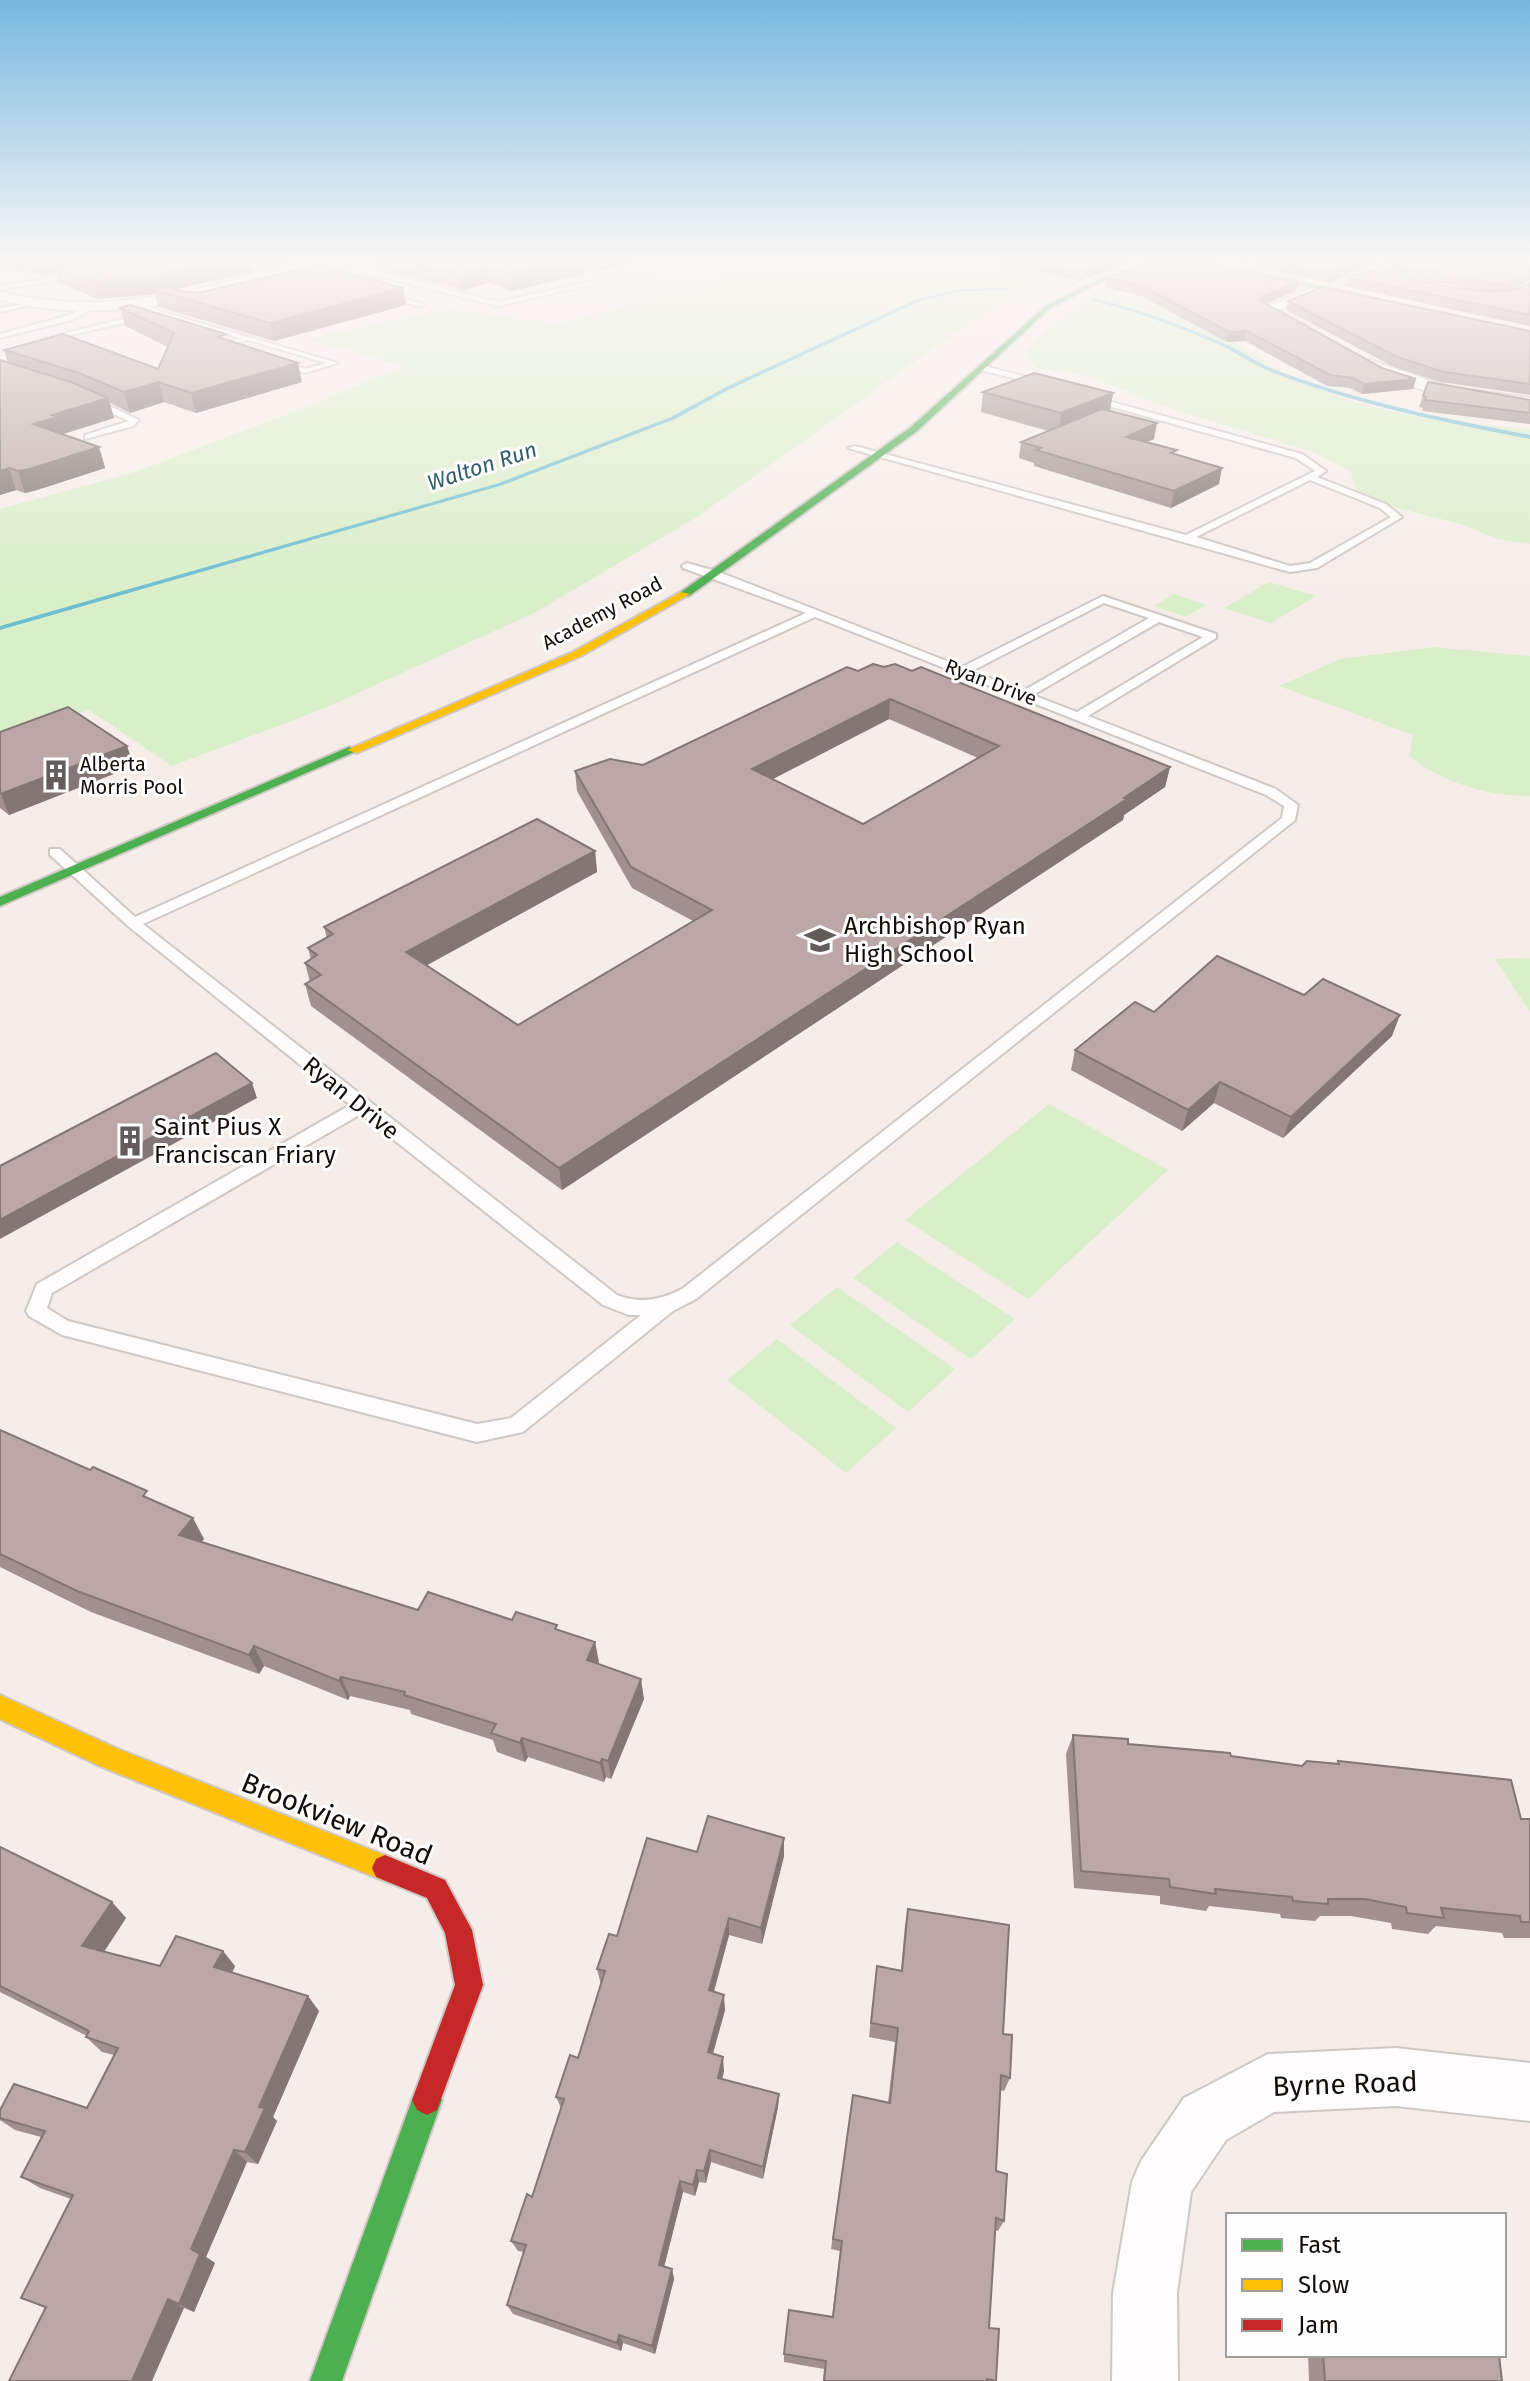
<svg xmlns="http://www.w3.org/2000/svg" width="1530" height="2381" font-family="'Fira Sans',sans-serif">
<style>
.green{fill:#d9efc9}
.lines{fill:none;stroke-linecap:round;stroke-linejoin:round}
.stream{fill:#6fbdd1;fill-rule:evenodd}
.lane-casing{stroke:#cfc8c4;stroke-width:4}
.street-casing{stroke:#cfc8c4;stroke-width:4}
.fast-casing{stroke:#cfc8c4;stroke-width:4}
.slow-casing{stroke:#cfc8c4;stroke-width:4}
.jam-casing{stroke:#cfc8c4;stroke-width:4}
.lane{fill:#fefcfc;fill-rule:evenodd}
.street{fill:#fefcfc;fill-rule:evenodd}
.fast{fill:#4caf50;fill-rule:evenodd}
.slow{fill:#ffc107;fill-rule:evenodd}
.jam{fill:#c62828;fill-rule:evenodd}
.wall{fill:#a1908f;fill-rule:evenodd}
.shaded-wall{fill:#837674}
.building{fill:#bba8a6;stroke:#837674;stroke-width:2;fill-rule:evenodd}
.labels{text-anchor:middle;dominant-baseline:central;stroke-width:6;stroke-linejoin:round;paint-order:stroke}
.far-street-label{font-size:20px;fill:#120d0a;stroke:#fdfdfd}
.far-poi-label{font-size:20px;fill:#120d0a;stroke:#fdfdfd;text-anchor:start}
.far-water-label{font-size:22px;font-style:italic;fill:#2d5c6a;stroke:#fdfdfd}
.poi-label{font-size:24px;fill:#120d0a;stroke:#fdfdfd;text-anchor:start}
.street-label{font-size:24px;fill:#120d0a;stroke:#fdfdfd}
.near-street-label{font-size:28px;fill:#120d0a;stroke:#fdfdfd}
</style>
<rect width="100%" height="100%" fill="#f6ede9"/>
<g class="green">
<path d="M777,260H951L1032,278L697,517L534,613L325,708L172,766L89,710L0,741V509L135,472L299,410L404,366L307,339L448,309L557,324L690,290Z"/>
<path d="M1098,291C1132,299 1166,305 1197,321C1239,343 1276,373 1320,390C1386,416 1460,423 1530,429V544L1497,539L1461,524L1360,498L1350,471L1313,452L1169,408L1089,376L1038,369L1023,355L1047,331Z"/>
<path d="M1269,582L1316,596L1271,623L1224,608Z"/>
<path d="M1174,594L1206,605L1186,617L1154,606Z"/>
<path d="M1434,647L1530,656V796C1487,796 1443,783 1409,756L1413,735L1279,686L1340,659Z"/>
<path d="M1530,958V1012L1495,959Z"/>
<path d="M1049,1104L1168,1170L1028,1299L905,1220Z"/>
<path d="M897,1242L1015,1319L971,1359L853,1278Z"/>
<path d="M837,1287L955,1369L908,1412L790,1325Z"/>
<path d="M777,1339L896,1428L846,1473L727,1380Z"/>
</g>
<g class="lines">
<g class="stream">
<path d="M1005,288L1007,290L961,291L921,301L730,389L675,419L503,485L0,630V626L499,483L671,417L726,387L917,299L961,289Z"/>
<path d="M1094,298C1137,309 1180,324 1221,342C1242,351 1260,365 1281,372C1362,402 1446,419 1530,435V439C1444,422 1357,405 1274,373C1255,366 1238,354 1220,345C1179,327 1136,312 1092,300Z"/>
</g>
<g class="lane-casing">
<g id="lane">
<path d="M230,260H238L273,273L268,274Z"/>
<path d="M319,260L354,266L396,260L363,268L498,302L689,260H699L498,306L319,262Z"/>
<path d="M966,260H975L1071,283L1068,285Z"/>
<path d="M1257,260H1265L1238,271L1233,270Z"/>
<path d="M1392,260H1399L1370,275L1324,290L1319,289L1365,273Z"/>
<path d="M82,273L80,276L0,290V286Z"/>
<path d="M382,292L423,304L424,305L421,307L380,295Z"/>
<path d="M139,302L159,311L338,363L305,373L275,365L278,361L305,369L326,363L248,340L222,347L209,342L213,340L222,343L240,338L155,313L139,304Z"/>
<path d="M27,304V306L0,312V308Z"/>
<path d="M88,307L90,310L72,320L0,338V334L66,316Z"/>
<path d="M134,316L137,320L62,337L58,335Z"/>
<path d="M980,365L1046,382L1047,384L1043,386L977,369Z"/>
<path d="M1090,396L1302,454L1326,471L1317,477L1386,504L1402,517L1317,568L1290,572L848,448L855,446L1186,535L1315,471L1296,458L1087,400ZM1310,480L1380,508L1391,517L1310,563L1290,566L1196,537Z"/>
<path d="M87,398H93L139,420L133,426L85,439V435L129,421L87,402Z"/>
<path d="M687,563L719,572L962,667L1103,596L1216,634V638L1088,716L1276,789L1298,805L1295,820L696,1299L673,1311L523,1432L477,1442L62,1335L29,1316L26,1311L37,1284L350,1105L128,926L50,855V849H60L135,917L806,613L683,568L682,566ZM1104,603L1149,618L1023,691L972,671ZM815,617L1266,795L1284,806L1282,818L682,1289C661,1300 640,1304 617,1295L143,924ZM1159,622L1203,637L1077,712L1033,695ZM361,1114L603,1305L629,1315H641L511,1418L477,1424L68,1321L47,1308L52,1293Z"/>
</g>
</g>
<g class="street-casing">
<g id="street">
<path d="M313,260H332C318,270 291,273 274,278C178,303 99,324 0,300V292C113,319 204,287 313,260Z"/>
<path d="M1317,286L1329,289L1278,310L1309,327V333H1299L1260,309Z"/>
<path d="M1371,360L1448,387L1530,398V408C1473,404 1418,393 1366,368L1363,365Z"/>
<path d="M1396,2048L1530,2063V2121L1396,2106L1274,2112L1226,2140L1191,2192L1177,2293L1178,2381H1112L1113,2293L1132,2182L1141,2161L1184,2098L1268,2054Z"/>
</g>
</g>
<g class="fast-casing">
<g id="fast">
<path d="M1156,260H1164L1105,280L1050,308L917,431L689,596H681V592L911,427L1046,306L1101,278Z"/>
<path d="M1239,268L1379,299L1382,301L1379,303L1237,271Z"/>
<path d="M349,747L359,750L0,906V897Z"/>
<path d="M427,2085L437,2090L442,2100L342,2381H310L412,2100L417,2090Z"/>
</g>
</g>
<g class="slow-casing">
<g id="slow">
<path d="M681,592L690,594L581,656L357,753L347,750L573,652Z"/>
<path d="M0,1695L118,1749L394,1859L398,1868L394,1877L385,1881L102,1767L0,1719Z"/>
</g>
</g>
<g class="jam-casing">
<path id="jam" d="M385,1855L445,1880L472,1930L483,1985L437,2110L427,2115L417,2110L412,2100L455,1985L445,1933L427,1898L376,1877L372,1868L376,1859Z"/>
</g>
<use href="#lane" class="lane"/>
<use href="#street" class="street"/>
<use href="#fast" class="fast"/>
<use href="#slow" class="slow"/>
<use href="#jam" class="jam"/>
</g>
<g class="wall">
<path d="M0,260H303L269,268L252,263L254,272L176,289L184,292L403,288L406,305L274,341L158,307L155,294L98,299L58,282L56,273L42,276L28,270L15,272L2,266Z"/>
<path d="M341,260H650L600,271L584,266V274L512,291L489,283L463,290L376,268L374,260L354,263Z"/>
<path d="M986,260H1140L1079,281Z"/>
<path d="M1222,260H1256L1241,264Z"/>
<path d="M1258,260H1385L1329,283L1256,267Z"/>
<path d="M1392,260H1530V280L1512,290L1518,289L1530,283V326L1344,286L1346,277L1477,290L1384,272L1386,263Z"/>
<path d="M1106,278L1298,282L1296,291L1265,304L1382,368L1416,379L1413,389L1362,394L1350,388L1327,386L1245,341L1227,342L1141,296L1105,287Z"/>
<path d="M1288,301L1530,331V395L1441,382L1394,367L1286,310Z"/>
<path d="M120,308L228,340L302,382L196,413L164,402L130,413L110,403L114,418L63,434L99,447L105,468L37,490L25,493L16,490L0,495L8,363L4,350L158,369L168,347L125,326Z"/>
<path d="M983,392L1113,393L1110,411L1154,439L1147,442L1176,455L1219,484L1171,508L1034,466V463L1019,458L1021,442L1048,431L981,412Z"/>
<path d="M1423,396L1530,400V424L1422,411L1423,408L1419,407Z"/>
<path d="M858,671L1170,767L1165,787L1124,815L1123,820L562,1190L311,1006L305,984L310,982L305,963L311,959L308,948L327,938L324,927L595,851L597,872L426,965L518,1025L693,921L632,888L577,791L575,771L643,765ZM889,719L978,758L863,824L772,779Z"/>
<path d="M0,732L134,766L9,815L0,808Z"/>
<path d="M1154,1012L1392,1036L1283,1138L1214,1103L1182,1131L1071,1070L1075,1050Z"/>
<path d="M0,1430L151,1500L204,1539L201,1542L418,1610L512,1620L558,1630L595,1642L598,1664L644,1699L611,1779L606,1777L604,1782L528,1757L525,1762L497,1752L493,1740L411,1714L410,1710L350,1696L348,1700L264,1666L259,1674L91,1612L0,1567Z"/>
<path d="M1073,1735L1128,1744L1231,1756L1302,1766L1336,1764L1338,1761L1521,1819H1530V1938H1504L1502,1933L1436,1926L1428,1934L1392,1929L1391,1923L1351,1916H1320L1315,1921L1281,1918L1280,1914L1209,1906L1206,1911L1160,1904V1896L1074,1888L1066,1754Z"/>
<path d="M784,1838V1856L762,1944L729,1935L714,1992L725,2010L713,2054L724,2071L722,2079L779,2094L778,2107L763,2179L711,2162L706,2183L699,2182L695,2196L683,2192L664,2267L672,2269L674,2279L655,2354L623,2343L621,2351L513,2314L507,2305L524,2252L518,2251L511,2241L532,2197L561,2108L556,2097L578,2058L601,1985L597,1969L617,1936L697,1852Z"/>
<path d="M0,1847L112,1902L126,1918L104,1952L160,1966H235L232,1973L319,2011L273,2117L277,2121L258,2164L247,2162L206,2257L215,2263L194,2312L184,2308H45L21,2298L71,2199L40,2188L21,2177L41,2137L15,2130L0,2120V2110L87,2108L114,2055L102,2052L86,2037L87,2036L0,1992Z"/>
<path d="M908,1909L1003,2034L1010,2078L1004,2091L1000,2090L996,2171L1004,2221L998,2231L995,2230L989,2328L996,2381H823L824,2369L784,2362V2354L832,2317L840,2251L831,2249L853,2095L888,2103L895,2042L869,2037L877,1966L901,1970L905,1925Z"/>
<path d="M1308,2355H1499L1502,2381H1309Z"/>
</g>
<g class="shaded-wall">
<path d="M11,260H25L28,270L15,272Z"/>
<path d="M37,260H141L54,267L56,273L42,276Z"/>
<path d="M236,260H251L254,272L163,292L154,290L155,294L98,299L93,282Z"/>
<path d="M267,260H303L269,268Z"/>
<path d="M353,260H374L354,263Z"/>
<path d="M579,260H583L584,274L512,291L510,274Z"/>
<path d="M599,260H650L600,271Z"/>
<path d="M1116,260H1140L1079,281L1080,272Z"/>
<path d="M1241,260H1256L1241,264Z"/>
<path d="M1365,260H1385L1329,283L1331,273Z"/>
<path d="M487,267L489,283L463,290L460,274Z"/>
<path d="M1530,273V280L1512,290L1491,293L1494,284Z"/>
<path d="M1298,282L1296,291L1259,306L1257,310L1261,297Z"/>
<path d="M403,288L406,305L274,341L270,323Z"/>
<path d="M1247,331L1245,341L1227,342L1229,332Z"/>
<path d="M298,363L302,382L196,413L191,393Z"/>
<path d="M1416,379L1413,389L1362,394L1364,384Z"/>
<path d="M159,382L164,402L130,413L124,392Z"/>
<path d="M1113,393L1109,414L1059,434L1061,413Z"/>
<path d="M108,398L114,418L63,434L64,437L33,424L52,415Z"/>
<path d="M1157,423L1154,439L1123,453L1126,437Z"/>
<path d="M99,447L105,468L37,490L25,493L18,471Z"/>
<path d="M9,468L16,490L0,495V471Z"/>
<path d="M1222,468L1219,484L1171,508L1174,491Z"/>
<path d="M890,699L889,719L752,790V769Z"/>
<path d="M127,746L134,766L9,815L1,794Z"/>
<path d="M1170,767L1165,787L1124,815L1123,820L562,1190L559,1168Z"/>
<path d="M595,851L597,872L411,974L406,952Z"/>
<path d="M1400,1015L1392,1036L1283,1138L1291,1117Z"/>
<path d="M1220,1082L1214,1103L1182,1131L1188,1110Z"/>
<path d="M252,1083L257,1098L0,1239V1220Z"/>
<path d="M193,1518L204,1539L190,1556L179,1535Z"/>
<path d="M595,1642L599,1662L591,1680L587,1660Z"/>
<path d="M254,1646L264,1666L259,1674L249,1655Z"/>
<path d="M341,1677L350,1696L348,1700L339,1681Z"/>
<path d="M641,1679L644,1699L611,1779L608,1761Z"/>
<path d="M522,1738L528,1757L525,1762L520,1743Z"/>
<path d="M602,1759L606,1777L604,1782L600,1763Z"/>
<path d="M784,1838V1856L762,1944L761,1928Z"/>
<path d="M112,1902L126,1918L97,1962L82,1946Z"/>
<path d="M729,1918V1935L710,2005L709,1990Z"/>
<path d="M223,1951L235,1966L227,1983L214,1967Z"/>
<path d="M724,1995L725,2010L709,2066L708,2052Z"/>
<path d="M308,1996L319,2011L273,2117L277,2121L258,2164L245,2152L259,2107Z"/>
<path d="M723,2057L724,2071L719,2092L718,2078Z"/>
<path d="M779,2094L778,2107L763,2179V2167Z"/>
<path d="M234,2150L247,2162L206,2257L215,2263L194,2312L179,2304L191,2249Z"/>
<path d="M710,2150L711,2162L706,2183L704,2171Z"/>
<path d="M697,2170L699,2182L695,2196L693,2185Z"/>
<path d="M680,2181L683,2192L662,2275L659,2265Z"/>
<path d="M672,2269L674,2279L655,2354L652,2346Z"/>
<path d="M168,2299L184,2308L152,2381H132Z"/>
<path d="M619,2335L623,2343L621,2351L617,2343Z"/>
</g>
<g class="building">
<path d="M94,260H236L153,277L93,282L54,267Z"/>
<path d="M402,260H579L510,274L487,267L460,274Z"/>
<path d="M1025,260H1116L1080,272Z"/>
<path d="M1156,260H1194L1298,282L1261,297L1259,300L1382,368L1416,379L1364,384L1353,378L1330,375L1247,331L1229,332L1142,286L1106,278Z"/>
<path d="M1266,260H1365L1331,273Z"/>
<path d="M1392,260H1502L1530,264V273L1515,281L1494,284L1386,263Z"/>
<path d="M319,265L403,288L270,323L154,290L170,287L184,292H202Z"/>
<path d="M1374,271L1456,288L1497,292L1518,289L1530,283V315L1346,277Z"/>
<path d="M1322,287L1530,331V384L1444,372L1397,357L1288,301Z"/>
<path d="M130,305L226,334L218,337L298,363L191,393L159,382L124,392L79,373L4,350L63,334L158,369L174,333L120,308Z"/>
<path d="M0,360L71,382L108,398L52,415L58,417L33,424L99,447L30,469L18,471L9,468L0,471Z"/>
<path d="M1034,373L1113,393L1061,413L983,392Z"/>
<path d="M1428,382L1530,400V413L1425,400L1426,397L1423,396Z"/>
<path d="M1102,409L1157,423L1126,437L1177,450L1171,453L1222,468L1174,491L1036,450L1041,448L1021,442Z"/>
<path d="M873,664L884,667L895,664L912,671L921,667L1170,767L1124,798L1127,799L559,1168L305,984L321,975L305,963L317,955L308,948L333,934L324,927L537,819L595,851L406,952L518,1025L712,910L631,867L575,771L610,759L643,765L847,667L858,671ZM890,699L999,746L863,824L752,769Z"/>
<path d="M68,707L127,746L0,794V732Z"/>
<path d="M1217,956L1304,995L1323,979L1400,1015L1291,1117L1220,1082L1188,1110L1075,1050L1135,1002L1154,1012Z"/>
<path d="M216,1053L252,1083L0,1220V1166Z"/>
<path d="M0,1430L90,1470L93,1467L147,1491L143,1496L193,1518L179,1535L418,1610L428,1592L512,1620L516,1612L557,1625L555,1629L595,1642L587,1660L641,1679L608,1761L602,1759L600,1763L522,1738L520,1743L491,1733L496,1724L404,1695L405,1692L341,1677L339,1681L254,1646L249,1655L77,1591L0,1554Z"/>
<path d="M1073,1735L1128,1739V1744L1230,1753L1231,1756L1302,1766L1307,1761L1339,1764L1338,1761L1511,1780L1521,1819H1530V1922H1521L1520,1916L1441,1908L1444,1918L1407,1913L1406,1907L1365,1899H1328V1904L1293,1901L1292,1897L1215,1889L1216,1894L1170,1887L1169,1879L1081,1871Z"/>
<path d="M708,1816L784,1838L761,1928L729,1918L709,1990L724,1995L708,2052L723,2057L718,2078L779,2094L763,2167L710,2150L704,2171L697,2170L693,2185L680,2181L659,2265L672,2269L652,2346L619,2335L617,2343L507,2305L526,2245L511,2241L527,2194L532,2197L564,2099L556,2097L570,2055L578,2058L605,1971L597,1969L609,1934L617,1936L647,1838L697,1852Z"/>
<path d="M0,1847L112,1902L82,1946L160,1966L176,1936L223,1951L214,1967L308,1996L259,2107L265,2108L245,2152L234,2150L191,2249L200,2254L179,2304L168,2299L132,2381H9L46,2307L21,2298L73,2195L21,2177L45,2131L0,2118V2110L14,2084L87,2108L118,2048L86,2037L89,2031L0,1986Z"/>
<path d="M908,1909L1009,1925L1003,2034L1012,2035L1011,2058L1010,2078L1001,2075L996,2171L1007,2174L1004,2221L996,2218L989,2328L999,2329L996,2381L987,2379V2381H824L826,2361L784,2354L789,2310L833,2317L842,2241L833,2239L853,2095L890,2103L898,2028L871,2023L877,1966L902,1971Z"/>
<path d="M1323,2355H1499L1502,2381H1325Z"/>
</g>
<linearGradient id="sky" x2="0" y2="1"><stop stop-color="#77b8df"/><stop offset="0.44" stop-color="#fbf7f5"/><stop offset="1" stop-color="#fbf7f5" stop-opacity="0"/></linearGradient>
<rect width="1530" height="593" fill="url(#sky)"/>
<defs>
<g id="building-bare" transform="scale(2.4)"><path d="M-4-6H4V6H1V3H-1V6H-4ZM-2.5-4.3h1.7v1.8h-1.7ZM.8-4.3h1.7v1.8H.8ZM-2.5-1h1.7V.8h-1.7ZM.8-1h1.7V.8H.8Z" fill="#625b58" stroke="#fdfdfd" stroke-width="2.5" paint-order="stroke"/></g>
<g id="school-bare" transform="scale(2.4)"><path d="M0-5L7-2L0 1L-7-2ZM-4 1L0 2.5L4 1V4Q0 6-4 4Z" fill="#625b58" stroke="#fdfdfd" stroke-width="2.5" paint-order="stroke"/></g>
</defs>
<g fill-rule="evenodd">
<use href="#building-bare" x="56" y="775"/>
<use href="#school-bare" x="820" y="940"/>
<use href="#building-bare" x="130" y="1141"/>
</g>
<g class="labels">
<g class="far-street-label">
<text transform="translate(602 613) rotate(-28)">Academy Road</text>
<text transform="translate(991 682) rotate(21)">Ryan Drive</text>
</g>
<g class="far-poi-label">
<text x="80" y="764">Alberta<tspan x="80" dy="23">Morris Pool</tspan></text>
</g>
<g class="far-water-label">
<text transform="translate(482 466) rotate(-18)">Walton Run</text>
</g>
<g class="poi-label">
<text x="844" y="926">Archbishop Ryan<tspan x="844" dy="28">High School</tspan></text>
<text x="154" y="1127">Saint Pius X<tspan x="154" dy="28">Franciscan Friary</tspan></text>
</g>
<g class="street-label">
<text transform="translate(351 1098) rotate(39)">Ryan Drive</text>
</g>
<g class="near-street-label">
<text transform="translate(337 1819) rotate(22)">Brookview Road</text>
<text transform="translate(1345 2084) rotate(-2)">Byrne Road</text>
</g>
</g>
<rect x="1226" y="2213" width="280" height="144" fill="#fdfdfd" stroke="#9f9d9c" stroke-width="2"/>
<rect x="1242" y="2239" width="40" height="12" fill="#4caf50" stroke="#9f9d9c" stroke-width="2"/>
<text x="1298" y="2253" font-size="24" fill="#120d0a">Fast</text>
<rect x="1242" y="2279" width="40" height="12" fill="#ffc107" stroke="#9f9d9c" stroke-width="2"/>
<text x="1298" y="2293" font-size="24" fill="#120d0a">Slow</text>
<rect x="1242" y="2319" width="40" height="12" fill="#c62828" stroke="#9f9d9c" stroke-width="2"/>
<text x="1298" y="2333" font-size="24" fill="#120d0a">Jam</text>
</svg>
